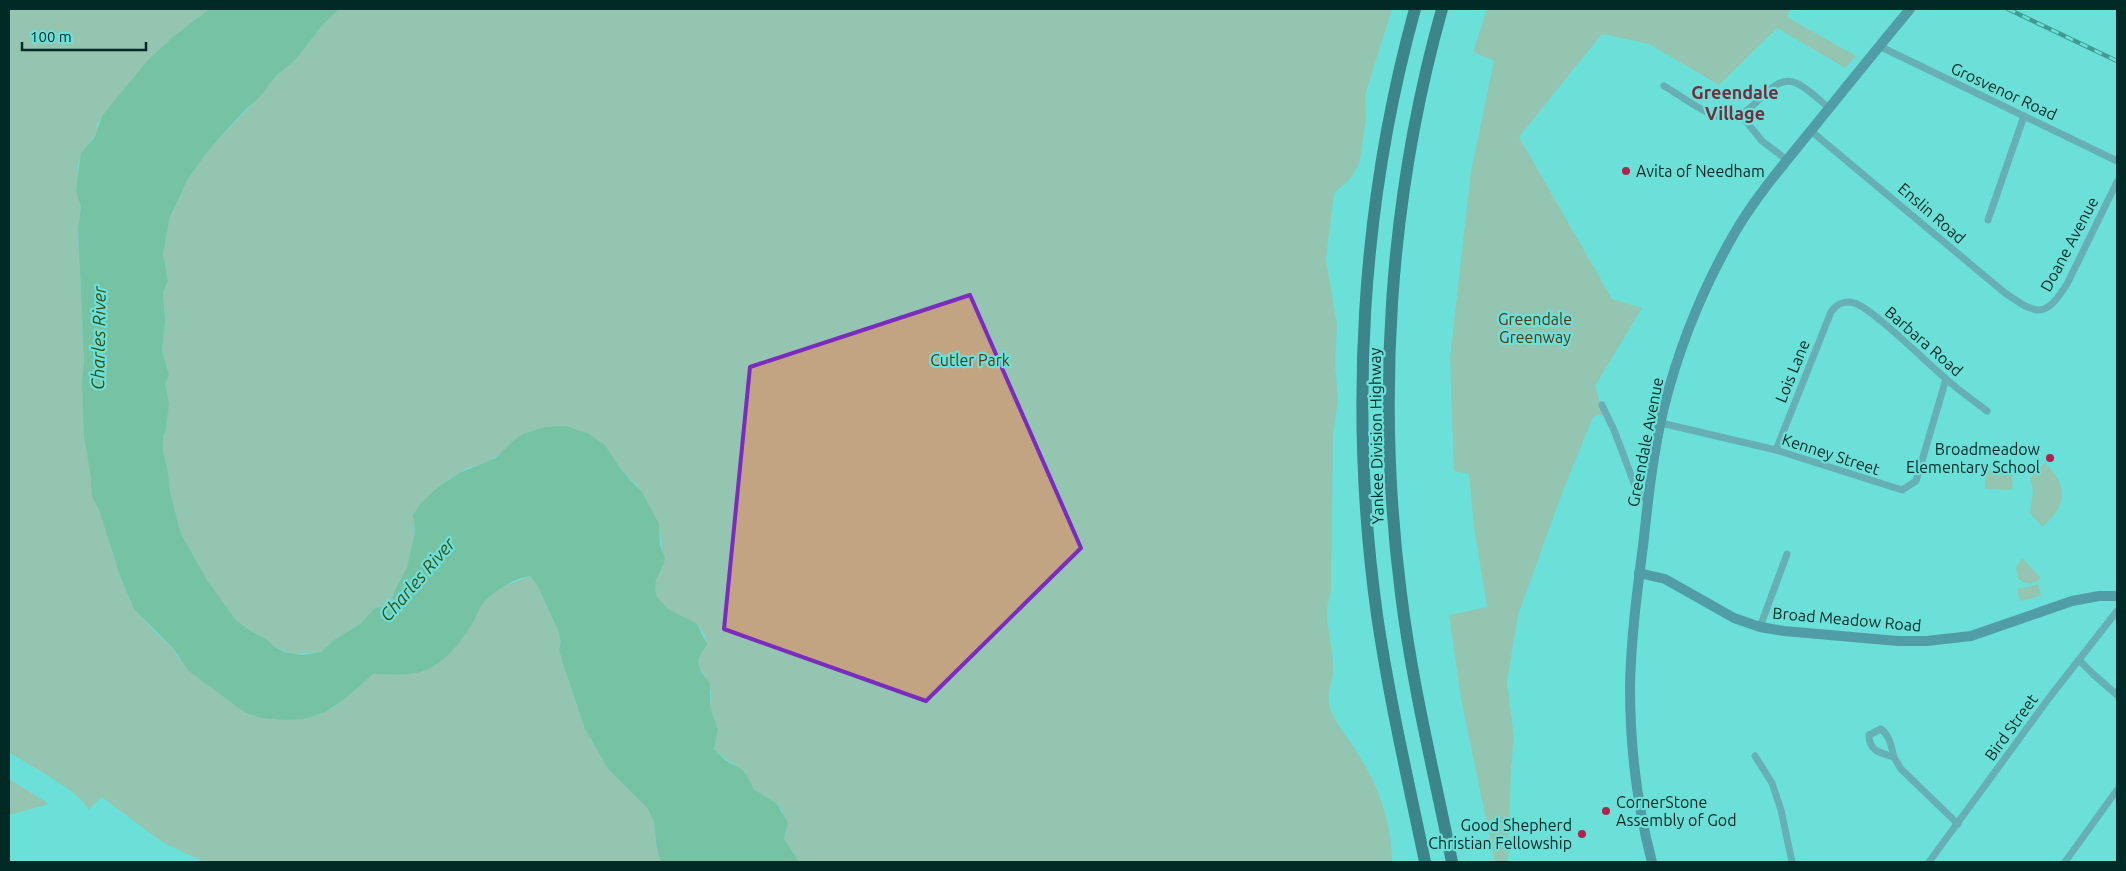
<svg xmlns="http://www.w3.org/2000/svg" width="2126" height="871" font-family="Ubuntu,sans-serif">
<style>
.green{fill:#c3a482}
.water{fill:#84a064}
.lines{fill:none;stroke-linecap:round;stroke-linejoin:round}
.street{stroke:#617589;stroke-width:7}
.secondary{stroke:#2f4c69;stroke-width:10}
.highway{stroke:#01182e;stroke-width:12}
.rail-casing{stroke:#124642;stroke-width:4.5}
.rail{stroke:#6ce0d8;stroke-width:2.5;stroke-dasharray:8;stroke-linecap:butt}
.marked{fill:none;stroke:#7b2cbf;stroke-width:4;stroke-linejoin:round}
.poi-dot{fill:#b2224f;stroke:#6ce0d8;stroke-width:2}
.labels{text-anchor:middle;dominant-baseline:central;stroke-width:4.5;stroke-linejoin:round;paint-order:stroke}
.street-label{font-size:16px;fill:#012926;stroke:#6ce0d8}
.poi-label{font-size:16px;fill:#012926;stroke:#6ce0d8;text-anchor:start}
.park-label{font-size:16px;fill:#56360b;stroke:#6ce0d8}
.neighbourhood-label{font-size:18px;font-weight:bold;fill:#742d3d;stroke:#6ce0d8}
.water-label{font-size:18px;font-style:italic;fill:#37500e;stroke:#6ce0d8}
</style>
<rect width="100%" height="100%" fill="#6ce0d8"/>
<g class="green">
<path d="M9,9H209L182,30L136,77L102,116L97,125L98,132L82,152L78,166L79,201L81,207L78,229L84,365L95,496L120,576L131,603L153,630L173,648L179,659L317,715L334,707L373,674H408L497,589L530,576L537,585L558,630L561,642L559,649L562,661L585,729L608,769L648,809L654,822L657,850L661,862H204L162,842L102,797L88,810C84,793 25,763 9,752Z"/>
<path d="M339,9H1392L1365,95L1366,120L1359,164L1350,179L1334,193L1326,259L1337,324L1335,363L1338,400L1333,434L1331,591C1329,599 1326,609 1327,617C1328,634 1333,650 1333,667C1334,681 1325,694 1330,708C1336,725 1347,736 1356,751C1378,783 1392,823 1392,862H799L785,844L784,839L787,829L782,810L777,804L750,786C749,770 724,760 714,749L718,729L710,707L711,691L698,662C699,654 707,649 706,641C704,608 629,620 664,563L660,531L646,500L637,485L622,471L605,445L503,452L488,462L467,468L449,479L420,504L413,521L415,532L407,567L395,590L392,601L386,606L375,608L360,624L334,640L321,652L294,654L276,648L265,638L252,632L236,620L207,582L181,534L170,491L168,471L163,452V437L166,430L168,410L165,384L169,375L162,351L165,322L163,292L168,281L163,253L170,216L179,198L187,180L211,147L262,94L276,76L295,60L321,27Z"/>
<path d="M1487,9H1791L1787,17L1856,56L1845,68L1777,28L1719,85L1649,44L1602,34L1519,137L1612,299L1642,308L1595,386L1604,416L1598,415L1593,417L1564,488L1518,615L1507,682L1514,738L1511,767L1508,862H1495L1461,699L1449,615L1487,607L1474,527L1469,474L1454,471L1450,358L1471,171L1494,61L1473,52Z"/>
<path d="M2045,463C2069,485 2067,507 2042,527L2030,513L2033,492L2030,477Z"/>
<path d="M1986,470L2013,471L2012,490L1985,489Z"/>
<path d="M2022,558L2041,578C2033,586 2024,585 2017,577L2016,567Z"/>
<path d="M2038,584L2041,596L2020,601L2017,589Z"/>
<path d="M9,779L49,804L9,815Z"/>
</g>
<path class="water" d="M209,9H339L321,27L295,60L276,76L260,97L246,109L211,147L187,180L179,198L170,217L163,253L168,281L163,292L165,322L162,351L169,375L165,385L169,403L166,430L163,437V452L168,471L170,491L181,534L208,582L236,620L252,632L265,638L276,648L285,652L302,655L321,652L334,640L360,624L375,608L386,606L392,601L395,590L407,567L415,532L413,515L420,504L437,488L459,473L496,458L514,440L523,434L545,427L566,426L589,434L605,445L622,471L642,492L659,524L660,545L665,558L664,563L656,580L655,591L657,597L668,609L697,624L707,644L699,658L698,662L701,671L710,684V707L718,729L714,749L725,760L744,771L754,789L777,804L788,823L784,839L799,862H661L657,850L654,822L648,809L608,769L585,729L562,661L559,649L561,642L558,630L537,585L530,576C514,579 497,589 486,600C480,606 478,613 474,620C462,642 442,668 416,673C402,676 387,674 373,674L346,698L325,712L304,719L286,720L261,718L244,712L189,671L173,648L134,609L120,576L99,510L92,496L91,477L84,437L82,383L84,362L78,228L81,207L76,191L80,160L81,153L95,137L102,116L147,61L173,37Z"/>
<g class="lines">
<g class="street">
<path d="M1879,46L2117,161"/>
<path d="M1664,86C1680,95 1709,118 1728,118C1755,118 1770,72 1796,83C1808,88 1819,100 1829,108"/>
<path d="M1741,115L1762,141L1787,160"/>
<path d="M1811,131L2005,293C2037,315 2045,319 2067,284L2117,182"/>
<path d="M1988,220L2024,116"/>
<path d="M1602,405L1614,430L1637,491L1641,496L1648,500"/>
<path d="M1661,423L1776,450L1902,490L1916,481L1946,379"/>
<path d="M1776,450L1831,312C1836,305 1844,300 1854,303C1871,307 1927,363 1945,378C1958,390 1973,400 1987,411"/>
<path d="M1760,627L1787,554"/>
<path d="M2079,660L2093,674L2117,695"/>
<path d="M1755,756L1772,783L1781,810L1792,862"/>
<path d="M1894,757C1891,746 1890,736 1881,729L1869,735C1869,751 1880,753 1894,757L1901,769L1958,824"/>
<path d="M1929,862L2049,698L2117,611"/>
<path d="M2065,862L2117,790"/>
</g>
<g class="secondary">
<path d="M1639,573L1665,579L1734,618L1760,627L1784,631L1898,641H1927L1971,636L2072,601L2099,596H2117"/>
<path d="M1652,862C1637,806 1630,744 1630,686C1631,639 1637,592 1643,546C1648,500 1653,452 1664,407C1679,347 1703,288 1734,234C1755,198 1783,165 1809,133C1843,91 1876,50 1910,9"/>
</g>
<g class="highway">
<path d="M1415,9C1361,204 1349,414 1377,615C1389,698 1408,780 1425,862"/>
<path d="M1442,9C1389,198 1376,399 1401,594C1412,684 1434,773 1452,862"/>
</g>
<g class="rail-casing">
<path id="rail" d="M2008,9L2117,61"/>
</g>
<use href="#rail" class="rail"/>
</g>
<path d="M0 0H2126V871H0ZM970,295L1081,548L926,701L724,629L750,367Z" fill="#6ce0d8" fill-opacity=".55" fill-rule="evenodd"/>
<path class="marked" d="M970,295L1081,548L926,701L724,629L750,367Z"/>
<g class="poi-dot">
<circle cx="1626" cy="171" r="5"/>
<circle cx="2050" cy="458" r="5"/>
<circle cx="1606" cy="811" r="5"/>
<circle cx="1582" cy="834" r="5"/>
</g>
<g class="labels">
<g class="street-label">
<text transform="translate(2004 91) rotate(25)">Grosvenor Road</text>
<text transform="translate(1932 213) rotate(41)">Enslin Road</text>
<text transform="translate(2069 244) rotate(-62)">Doane Avenue</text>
<text transform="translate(1924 341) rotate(41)">Barbara Road</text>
<text transform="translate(1792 371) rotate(-68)">Lois Lane</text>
<text transform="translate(1376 436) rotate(-91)">Yankee Division Highway</text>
<text transform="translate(1645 442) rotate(-79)">Greendale Avenue</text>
<text transform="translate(1831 454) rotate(18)">Kenney Street</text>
<text transform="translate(1847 619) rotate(5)">Broad Meadow Road</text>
<text transform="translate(2011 727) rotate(-54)">Bird Street</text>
</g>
<g class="poi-label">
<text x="1636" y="171">Avita of Needham</text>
<text x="2040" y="449" text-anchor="end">Broadmeadow<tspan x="2040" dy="18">Elementary School</tspan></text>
<text x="1616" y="802">CornerStone<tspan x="1616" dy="18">Assembly of God</tspan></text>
<text x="1572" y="825" text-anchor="end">Good Shepherd<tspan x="1572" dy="18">Christian Fellowship</tspan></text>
</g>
<g class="park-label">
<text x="1535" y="319">Greendale<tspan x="1535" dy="18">Greenway</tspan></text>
<text x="970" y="360">Cutler Park</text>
</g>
<g class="neighbourhood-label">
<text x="1735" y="92">Greendale<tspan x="1735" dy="21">Village</tspan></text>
</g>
<g class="water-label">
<text transform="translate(98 338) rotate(-89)">Charles River</text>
<text transform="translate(417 579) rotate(-49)">Charles River</text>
</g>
</g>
<rect width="2126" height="871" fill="none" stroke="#012926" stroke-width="20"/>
<path d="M22 42v8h124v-8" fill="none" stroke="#012926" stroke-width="2.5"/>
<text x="30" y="42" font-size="15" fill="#012926" stroke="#6ce0d8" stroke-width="4" paint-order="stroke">100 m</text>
</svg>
